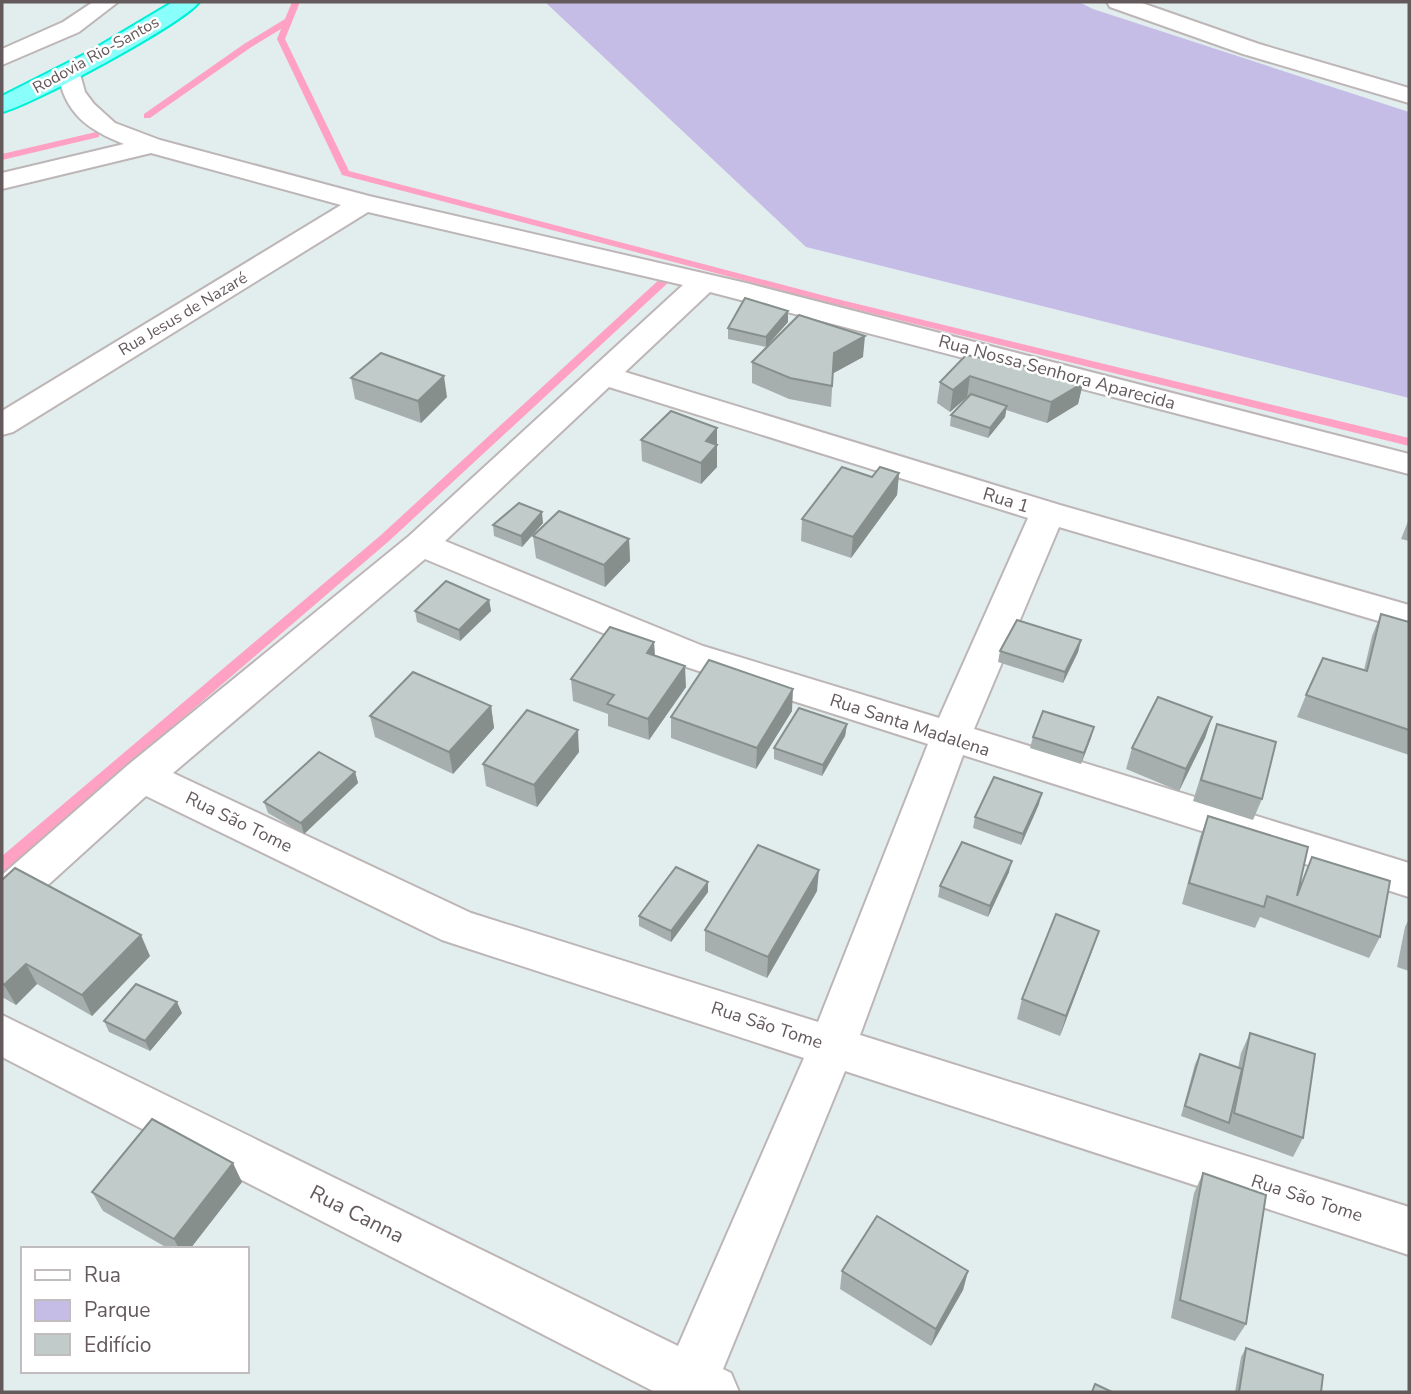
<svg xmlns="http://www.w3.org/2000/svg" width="1411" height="1394" font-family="'Nunito Sans',sans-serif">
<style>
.green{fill:#c6bde7}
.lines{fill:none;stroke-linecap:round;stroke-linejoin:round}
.stream{fill:#ffa1c2;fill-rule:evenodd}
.minor-casing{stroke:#bdb5b6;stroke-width:4}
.highway-casing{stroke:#00f0d7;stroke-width:4}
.minor{fill:#fff;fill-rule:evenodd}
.highway{fill:#88fffa;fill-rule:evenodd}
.wall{fill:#a6afae}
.shaded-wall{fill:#878f8d}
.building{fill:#c1ccca;stroke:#878f8d;stroke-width:2}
.labels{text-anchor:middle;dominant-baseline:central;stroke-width:5;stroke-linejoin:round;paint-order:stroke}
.far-street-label{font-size:16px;fill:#645a5c;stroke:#fff}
.street-label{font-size:18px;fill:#645a5c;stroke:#fff}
.near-street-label{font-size:21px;fill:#645a5c;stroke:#fff}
</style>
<rect width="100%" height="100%" fill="#e2eeee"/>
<path class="green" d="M545,2H1079L1093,9L1409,112V398L806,247Z"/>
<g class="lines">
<g class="stream">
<path d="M292,2H300L285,39L349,171L833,298L1409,438V446L826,302L342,175L277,39L281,29L250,48L150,118H144V114L244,44L285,19Z"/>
<path d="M96,132L99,133V137L2,160V154Z"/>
<path d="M666,276L671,279L670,281L389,541L7,869L2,871V856L381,535L662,277Z"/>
</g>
<g class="minor-casing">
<g id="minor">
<path d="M93,2H118L79,32L2,65V49L63,22Z"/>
<path d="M1107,2H1139L1259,44L1409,88V103L1243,54L1110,7Z"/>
<path d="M70,65L78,67L85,92L94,104L115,123L160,140L369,196L746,283L1409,454V474L710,292L625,372L1060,505L1409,605V630L1059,527L974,729L1409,863V897L963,755L860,1035L1409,1207V1255L845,1071L723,1369L731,1373L739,1392H655L2,1057V1015L678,1346L804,1058L442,940L146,796L17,913L2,918V875L128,765L409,536L683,285L368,212L13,432L2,435V411L341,205L151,153L2,189V173L124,144C88,130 64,113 58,72L62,67ZM609,387L1028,518L939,718L703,646L445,541ZM425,559L677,664L928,744L818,1022L471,913L173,773Z"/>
</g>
</g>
<g class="highway-casing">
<path id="highway" d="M173,2H199C184,23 30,106 2,112V96L89,52Z"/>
</g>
<use href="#minor" class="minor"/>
<use href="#highway" class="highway"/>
</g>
<g class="wall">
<path d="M788,322L766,347L728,339V328Z"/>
<path d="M966,355L1083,383L1078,404L1047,423L1006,410L1005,417L988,438L950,426L951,415L968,398L967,397L950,412L937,403L940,382Z"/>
<path d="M863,357L833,373L831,407L789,399L752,383V362Z"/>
<path d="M351,378L447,397L421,423L355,399Z"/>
<path d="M717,428V467L701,484L642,461L641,440Z"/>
<path d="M899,473L897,495L851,558L801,541L802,519L872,477Z"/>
<path d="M1409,519V541L1401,539Z"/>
<path d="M543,523L522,547L494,536L493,525Z"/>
<path d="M533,536L629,539L630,561L605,587L536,558Z"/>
<path d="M489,600L491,611L460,641L417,622L415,611Z"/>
<path d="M1381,614L1409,622V755L1297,717L1306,695L1364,670L1372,636Z"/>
<path d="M1081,640L1078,652L1063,683L998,662L1000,651Z"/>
<path d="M654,642L655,655L686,687L649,740L608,726V714L573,701L571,679Z"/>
<path d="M491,706L494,728L453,774L375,737L370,716Z"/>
<path d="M792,711L756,769L671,738V717Z"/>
<path d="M1212,717L1205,738L1179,791L1126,769L1132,748Z"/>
<path d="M847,724L845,736L822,776L774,759V748Z"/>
<path d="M1217,724L1262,799L1253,820L1193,801Z"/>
<path d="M1033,737L1091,738L1081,764L1030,748Z"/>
<path d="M579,752L537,807L486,786L483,764Z"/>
<path d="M355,772L358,783L304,834L268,813L264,802Z"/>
<path d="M1039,804L1021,845L973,828L975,817Z"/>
<path d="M1208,816L1300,886L1312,857L1380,937L1369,958L1260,917L1255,928L1182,904L1200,837Z"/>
<path d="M1009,872L988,917L938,897L940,886Z"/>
<path d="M2,880L150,956L92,1016L37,984L16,1005L2,997Z"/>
<path d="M708,882V892L671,942L639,926V916Z"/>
<path d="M817,891L767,978L705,951V930Z"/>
<path d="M1409,919V971L1397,967L1405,927Z"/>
<path d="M1092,951L1060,1036L1017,1019L1022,999Z"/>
<path d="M182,1013L150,1051L109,1032L104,1021Z"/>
<path d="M1250,1033L1303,1138L1293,1157L1181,1116L1195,1064L1200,1054L1238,1068L1241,1053Z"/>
<path d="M1203,1173L1246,1324L1235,1341L1171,1318L1194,1193Z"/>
<path d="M242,1182L190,1249H169L103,1211L92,1192Z"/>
<path d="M842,1271H968L963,1290L931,1346L840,1289Z"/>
<path d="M1246,1348L1321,1392H1235L1241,1357Z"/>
</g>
<g class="shaded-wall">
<path d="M788,311V322L766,347V337Z"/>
<path d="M865,336L863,357L832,374L834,353Z"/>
<path d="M444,376L447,397L421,423L418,401Z"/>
<path d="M970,376L967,397L950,412L953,390Z"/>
<path d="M1083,383L1078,404L1047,423L1051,402Z"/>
<path d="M1007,406L1005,417L988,438L990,428Z"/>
<path d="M717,428V467L701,484V463L706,441Z"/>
<path d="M899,473L897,495L851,558L853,537Z"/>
<path d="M542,512L543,523L522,547L521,536Z"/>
<path d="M629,539L630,561L605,587L604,565Z"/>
<path d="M489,600L491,611L460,641L459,630Z"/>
<path d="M1081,640L1078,652L1063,683L1065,672Z"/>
<path d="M654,642L655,664L647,653Z"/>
<path d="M685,666L686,687L649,740L648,719Z"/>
<path d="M793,689L792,711L756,769L757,748Z"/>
<path d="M491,706L494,728L453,774L449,752Z"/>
<path d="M1212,717L1205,738L1179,791L1186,769Z"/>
<path d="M847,724L845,736L822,776L823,765Z"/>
<path d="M1094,727L1091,738L1081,764L1084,753Z"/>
<path d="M578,730L579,752L537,807L534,785Z"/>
<path d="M355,772L358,783L304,834L301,823Z"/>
<path d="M1042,793L1039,804L1021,845L1023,834Z"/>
<path d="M1012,861L1009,872L988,917L990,906Z"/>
<path d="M819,870L817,891L767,978L768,957Z"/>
<path d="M708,882V892L671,942V931Z"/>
<path d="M1099,931L1092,951L1060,1036L1066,1016Z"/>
<path d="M141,935L150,956L92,1016L82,995Z"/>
<path d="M26,964L37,984L16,1005L4,985Z"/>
<path d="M177,1002L182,1013L150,1051L145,1041Z"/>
<path d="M233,1163L242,1182L190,1249H179L174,1239Z"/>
<path d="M968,1271L963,1290L931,1346L936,1329Z"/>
</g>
<g class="building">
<path d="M745,298L788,311L766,337L728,328Z"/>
<path d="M799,315L865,336L834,353L832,386L790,378L752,362Z"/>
<path d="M381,353L444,376L418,401L351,378Z"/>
<path d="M966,355L982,358L988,355L1083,383L1051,402L970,376L953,390L940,382Z"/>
<path d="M971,394L1007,406L990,428L951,415Z"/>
<path d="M671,411L717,428L706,441L717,445L701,463L641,440Z"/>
<path d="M842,467L872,477L880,467L899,473L853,537L802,519Z"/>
<path d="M519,503L542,512L521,536L493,525Z"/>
<path d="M559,511L629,539L604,565L533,536Z"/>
<path d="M446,581L489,600L459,630L415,611Z"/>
<path d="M1381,614L1409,622V730L1306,695L1323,658L1367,671Z"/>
<path d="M1017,620L1081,640L1065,672L1000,651Z"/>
<path d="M610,627L654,642L647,653L685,666L648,719L607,704L614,695L571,679Z"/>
<path d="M709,660L793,689L757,748L671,717Z"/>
<path d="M413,672L491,706L449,752L370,716Z"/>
<path d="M1158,697L1212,717L1186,769L1132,748Z"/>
<path d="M799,708L847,724L823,765L774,748Z"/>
<path d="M527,710L578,730L534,785L483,764Z"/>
<path d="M1043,711L1094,727L1084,753L1033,737Z"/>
<path d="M1217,724L1276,742L1262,799L1201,780Z"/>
<path d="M319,752L355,772L301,823L264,802Z"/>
<path d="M994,777L1042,793L1023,834L975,817Z"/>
<path d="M1208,816L1308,847L1297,896L1312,857L1390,881L1380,937L1267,896L1264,907L1189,883Z"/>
<path d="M962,842L1012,861L990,906L940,886Z"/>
<path d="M758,845L819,870L768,957L705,930Z"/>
<path d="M676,867L708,882L671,931L639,916Z"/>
<path d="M15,868L141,935L82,995L26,964L4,985L2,983V880Z"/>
<path d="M1056,914L1099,931L1066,1016L1022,999Z"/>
<path d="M136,984L177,1002L145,1041L104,1021Z"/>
<path d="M1250,1033L1315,1054L1303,1138L1234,1113Z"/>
<path d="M1200,1054L1242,1069L1229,1123L1185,1106Z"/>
<path d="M152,1119L233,1163L174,1239L92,1192Z"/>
<path d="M1203,1173L1266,1195L1246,1324L1180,1300Z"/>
<path d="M877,1216L968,1271L936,1329L842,1271Z"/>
<path d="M1246,1348L1323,1375L1321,1392H1239Z"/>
<path d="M1095,1384L1112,1392H1092Z"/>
</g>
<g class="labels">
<g class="far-street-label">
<text transform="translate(96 55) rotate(-29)">Rodovia Rio-Santos</text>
<text transform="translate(183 314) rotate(-31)">Rua Jesus de Nazaré</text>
</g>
<g class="street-label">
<text transform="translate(1057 372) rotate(15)">Rua Nossa Senhora Aparecida</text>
<text transform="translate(1006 500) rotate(17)">Rua 1</text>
<text transform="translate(910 725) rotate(18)">Rua Santa Madalena</text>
<text transform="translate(239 822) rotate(26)">Rua São Tome</text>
<text transform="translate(767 1025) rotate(18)">Rua São Tome</text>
<text transform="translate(1307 1198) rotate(18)">Rua São Tome</text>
</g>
<g class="near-street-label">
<text transform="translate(357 1214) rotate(27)">Rua Canna</text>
</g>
</g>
<rect width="1411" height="1394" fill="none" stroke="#645a5c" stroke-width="7"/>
<rect x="21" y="1247" width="228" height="126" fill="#ffffff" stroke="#c1bdbe" stroke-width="2"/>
<rect x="35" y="1270" width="35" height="10" fill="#ffffff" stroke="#c1bdbe" stroke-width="2"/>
<text x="84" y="1282" font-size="21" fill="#645a5c">Rua</text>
<rect x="35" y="1300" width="35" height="21" fill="#c6bde7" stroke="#c1bdbe" stroke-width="2"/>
<text x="84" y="1317" font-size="21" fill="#645a5c">Parque</text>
<rect x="35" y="1334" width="35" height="21" fill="#c1ccca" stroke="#c1bdbe" stroke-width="2"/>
<text x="84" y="1352" font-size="21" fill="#645a5c">Edifício</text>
</svg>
